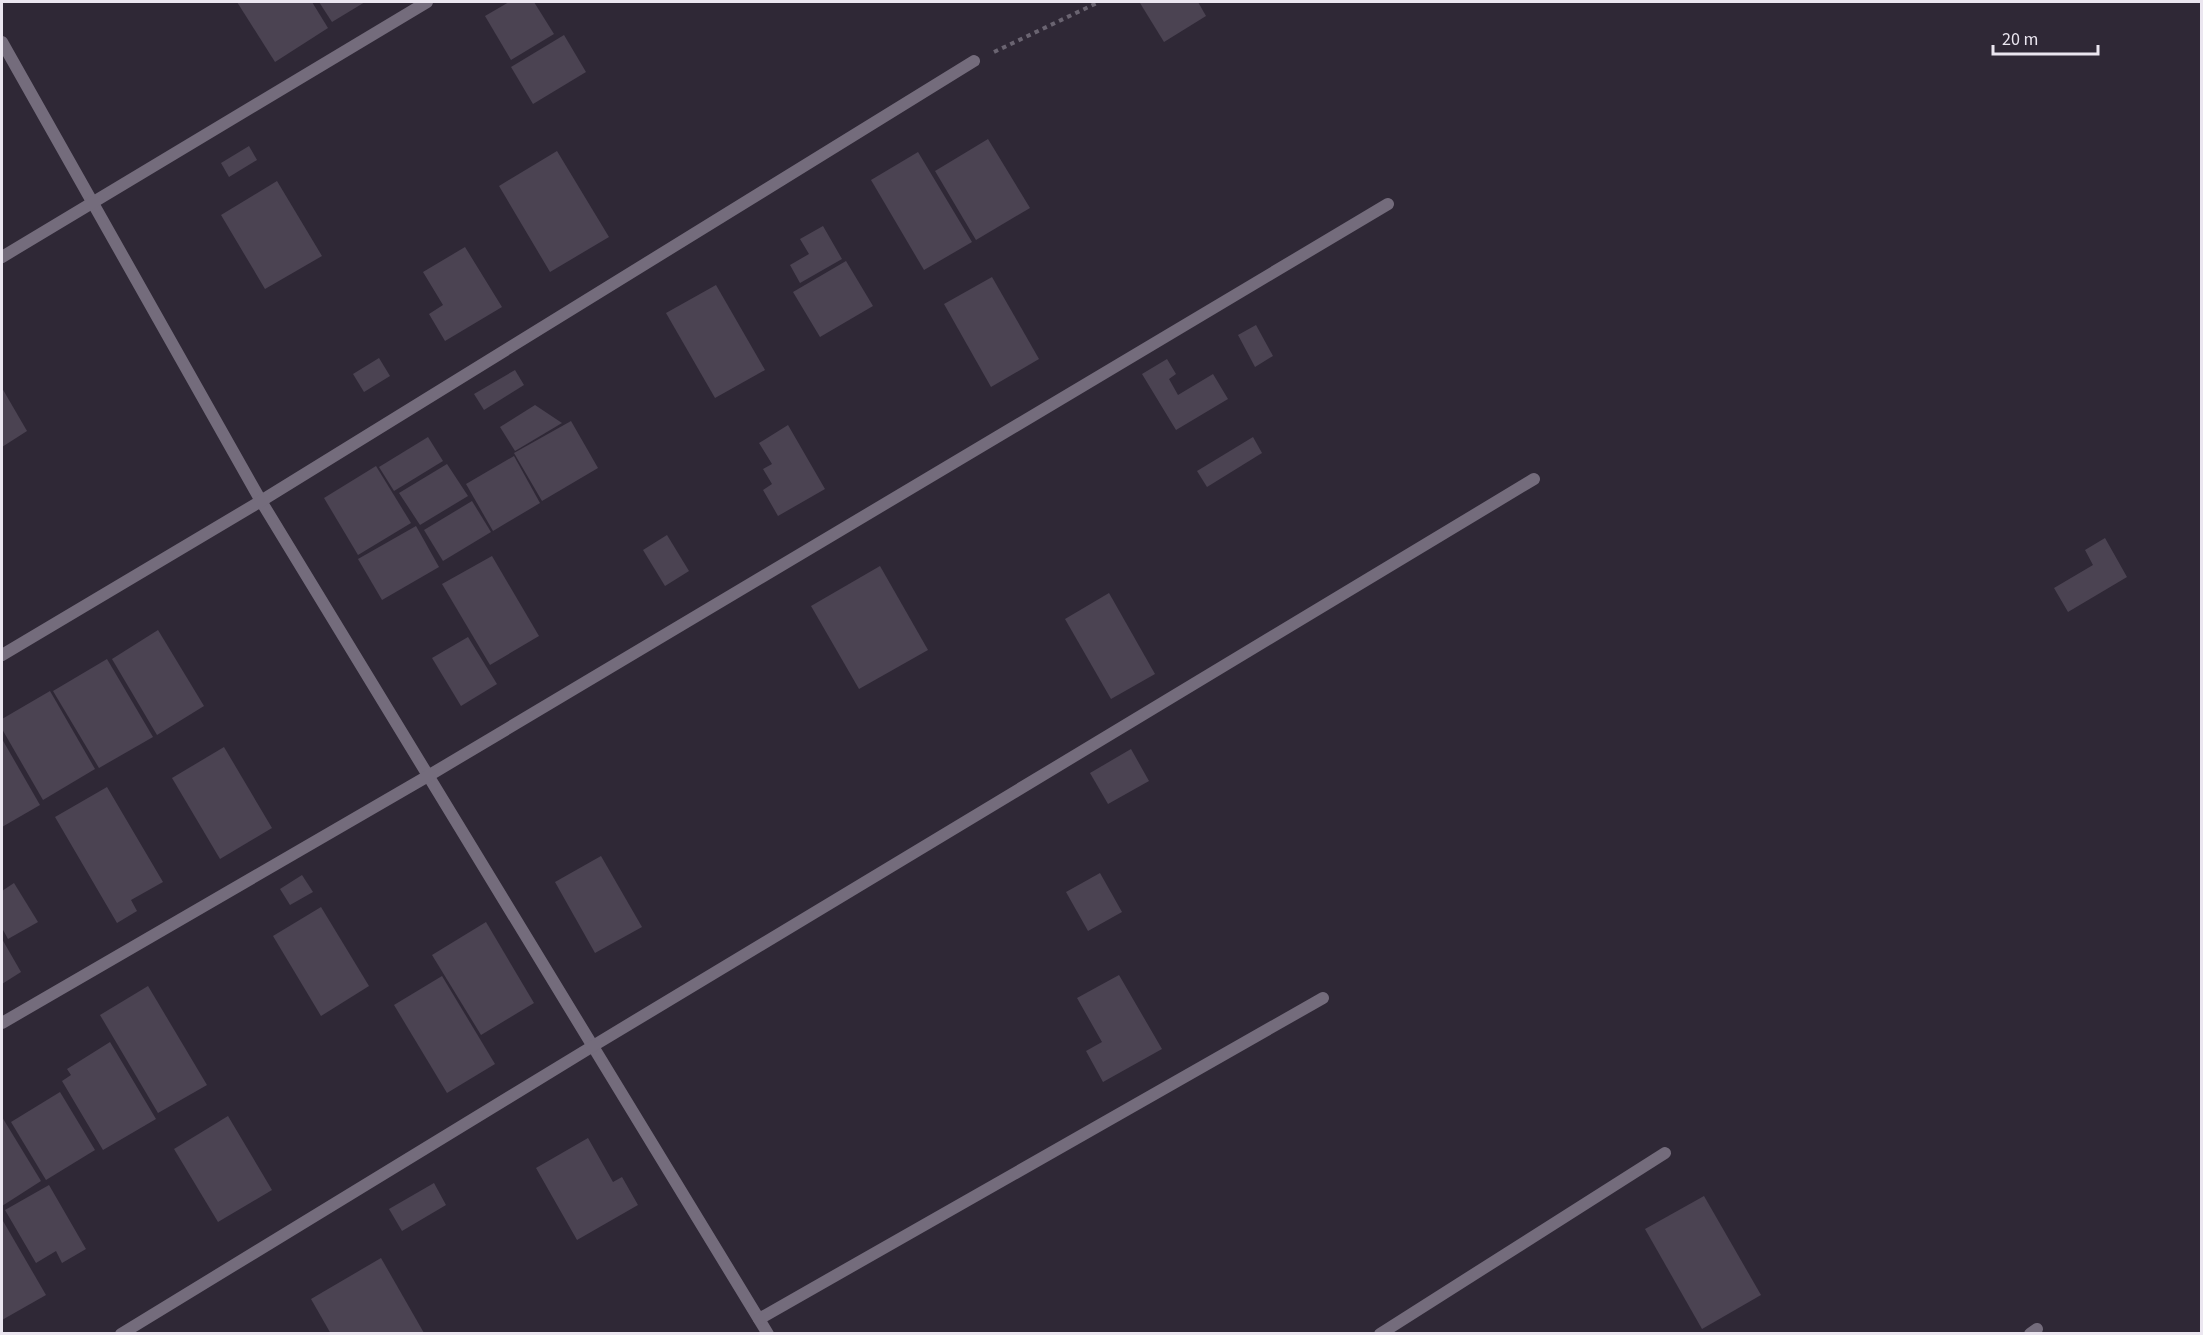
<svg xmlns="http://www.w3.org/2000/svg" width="2203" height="1335" font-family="'Source Sans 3',sans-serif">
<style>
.building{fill:#4b4352}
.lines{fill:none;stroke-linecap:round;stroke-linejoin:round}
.path{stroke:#6a6471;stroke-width:4;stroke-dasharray:4.5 4.5;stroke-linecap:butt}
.street{stroke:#746c7c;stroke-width:12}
</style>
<rect width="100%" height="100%" fill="#2f2836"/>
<g class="building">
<path d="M237,2H312L328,28L275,62Z"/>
<path d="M319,2H365L332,22Z"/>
<path d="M509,2H534L554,34L511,60L485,16Z"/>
<path d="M1142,2H1198L1206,16L1164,42L1140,3Z"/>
<path d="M564,35L586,72L533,104L511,67Z"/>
<path d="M988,139L1030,208L976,240L935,171Z"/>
<path d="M249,146L257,160L229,177L221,163Z"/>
<path d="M557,151L609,237L550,272L499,186Z"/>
<path d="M918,152L972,242L924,270L871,180Z"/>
<path d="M277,181L322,256L265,289L221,215Z"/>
<path d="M823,226L842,259L800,283L790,265L809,254L800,239Z"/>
<path d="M465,247L502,307L445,341L429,314L443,305L423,272Z"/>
<path d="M846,261L873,306L820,337L793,292Z"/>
<path d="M992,277L1039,359L991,387L944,304Z"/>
<path d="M716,285L765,370L715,398L666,313Z"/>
<path d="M1256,325L1273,356L1255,367L1238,335Z"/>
<path d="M379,358L390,376L364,392L353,374Z"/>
<path d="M1167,359L1176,374L1169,379L1178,395L1213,374L1228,399L1176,430L1142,374Z"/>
<path d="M515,370L524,385L484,410L474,394Z"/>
<path d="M2,388L27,431L2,447Z"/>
<path d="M535,405L562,423L515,451L500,427Z"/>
<path d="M571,421L598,468L542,501L514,453Z"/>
<path d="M788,425L825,489L778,516L763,490L772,484L763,469L772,464L759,443Z"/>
<path d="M428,437L443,461L394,491L379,467Z"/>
<path d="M1253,437L1262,453L1207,487L1197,471Z"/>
<path d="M514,456L540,503L493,531L466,484Z"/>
<path d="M447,464L468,496L420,525L399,493Z"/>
<path d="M376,466L411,523L358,555L324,498Z"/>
<path d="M472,501L491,532L443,561L424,530Z"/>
<path d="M416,526L439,567L382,600L358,559Z"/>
<path d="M667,535L689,571L665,586L643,550Z"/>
<path d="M2105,538L2127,577L2068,612L2054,588L2093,565L2085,550Z"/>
<path d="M492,556L539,636L490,665L442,584Z"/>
<path d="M880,566L928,650L859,689L811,606Z"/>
<path d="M1109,593L1155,674L1111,699L1065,619Z"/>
<path d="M158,630L204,706L157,735L112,659Z"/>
<path d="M468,637L497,684L461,706L432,658Z"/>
<path d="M107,659L153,737L99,768L53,691Z"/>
<path d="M50,691L95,769L43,800L2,729V719Z"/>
<path d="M2,739L40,805L2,827Z"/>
<path d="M224,747L272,828L220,859L172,778Z"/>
<path d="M1131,749L1149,781L1108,804L1090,773Z"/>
<path d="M107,787L163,882L131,900L137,911L117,923L55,817Z"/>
<path d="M601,856L642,927L595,953L555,882Z"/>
<path d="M1100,873L1122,912L1088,931L1066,892Z"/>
<path d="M302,875L313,892L290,905L280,889Z"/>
<path d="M14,883L38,922L8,939L2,928V891Z"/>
<path d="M321,907L369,986L321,1016L273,936Z"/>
<path d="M486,922L534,1003L481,1035L432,955Z"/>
<path d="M2,939L21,972L2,984Z"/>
<path d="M1119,975L1162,1049L1103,1082L1086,1051L1102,1042L1077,998Z"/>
<path d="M442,976L495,1064L447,1093L394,1005Z"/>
<path d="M148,986L207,1085L158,1113L100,1015Z"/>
<path d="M110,1042L156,1119L103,1150L62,1081L71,1075L67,1069Z"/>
<path d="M60,1092L95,1150L46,1180L11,1122Z"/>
<path d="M228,1116L272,1190L218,1222L174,1149Z"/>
<path d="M2,1117L41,1181L2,1206Z"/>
<path d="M588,1138L613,1182L622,1177L638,1205L577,1240L536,1168Z"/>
<path d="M434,1183L446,1205L402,1231L389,1209Z"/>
<path d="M49,1185L86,1249L62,1263L56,1251L36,1263L5,1210Z"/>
<path d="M1704,1196L1761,1295L1702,1329L1645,1229Z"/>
<path d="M3,1221L46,1295L2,1320V1222Z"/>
<path d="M381,1258L424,1333L331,1334L311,1299Z"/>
</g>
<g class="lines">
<path class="path" d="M994,52L1099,2"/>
<g class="street">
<path d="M2,42L261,501L768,1334"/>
<path d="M2,257L427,2"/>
<path d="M2,655L261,501L974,61"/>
<path d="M2,1023L428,776L1388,204"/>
<path d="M759,1319L1323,998"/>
<path d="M121,1334L593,1046L1534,479"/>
<path d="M1380,1334L1665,1153"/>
<path d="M2030,1334L2037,1329"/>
</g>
</g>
<rect width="2203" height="1335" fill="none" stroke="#ebe6f0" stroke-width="6"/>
<path d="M1993 45v9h105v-9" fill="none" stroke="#ebe6f0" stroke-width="3"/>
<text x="2002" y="45" font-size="18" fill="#ebe6f0" stroke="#2f2836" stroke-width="4.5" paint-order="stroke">20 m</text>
</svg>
